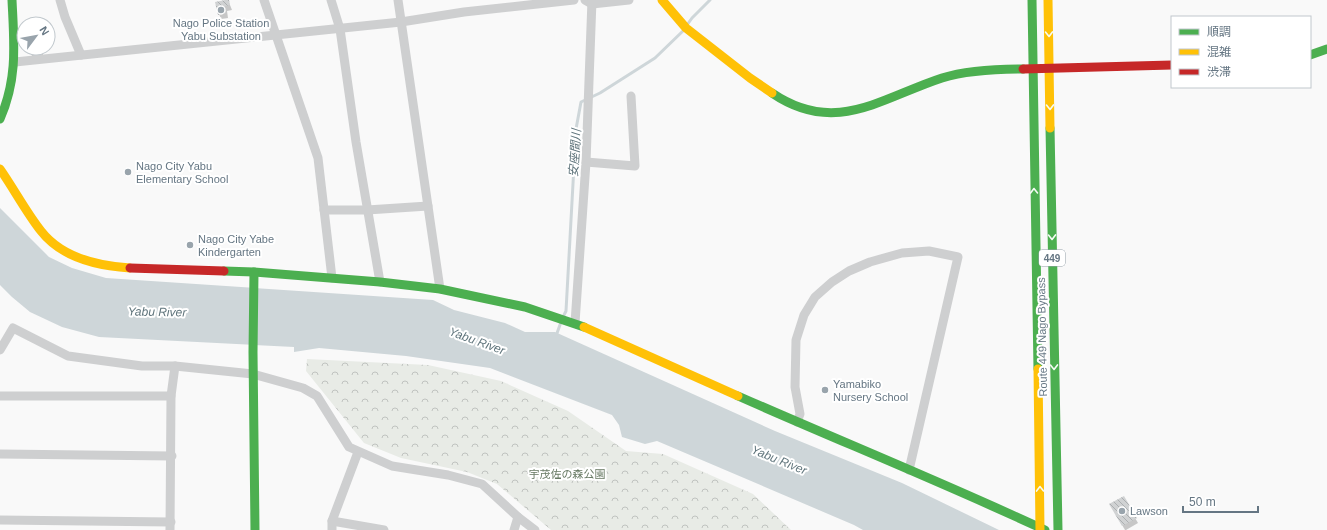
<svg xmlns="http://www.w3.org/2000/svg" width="1327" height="530" font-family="Arial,'Noto Sans JP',sans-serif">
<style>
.park{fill:url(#park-crowns)}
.water{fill:#ced6d9}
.shadow{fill:#0003}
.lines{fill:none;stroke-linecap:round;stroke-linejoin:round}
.stream{stroke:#ced6d9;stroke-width:3}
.building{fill:url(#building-back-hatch)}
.street{stroke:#cecfd0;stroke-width:9}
.fast{stroke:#4caf50;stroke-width:9}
.slow{stroke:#ffc107;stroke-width:9}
.jam{stroke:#c62828;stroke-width:9}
.oneway{stroke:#f6fbf6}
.poi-dot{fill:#99a4ac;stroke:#fff;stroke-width:1.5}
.labels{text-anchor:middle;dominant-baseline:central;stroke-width:4;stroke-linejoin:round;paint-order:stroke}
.shield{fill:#fff;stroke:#939fa8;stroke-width:1}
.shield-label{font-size:10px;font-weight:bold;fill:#657683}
.poi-label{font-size:11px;fill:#657683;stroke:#fff;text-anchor:start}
.street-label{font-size:11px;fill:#657683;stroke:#fff}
.park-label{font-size:11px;fill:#687a64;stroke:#fff}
.water-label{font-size:12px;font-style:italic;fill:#60757c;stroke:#fff}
</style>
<defs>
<pattern id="park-crowns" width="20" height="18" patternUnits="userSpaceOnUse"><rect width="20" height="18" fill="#e8ebe6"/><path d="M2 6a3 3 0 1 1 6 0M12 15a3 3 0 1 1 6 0" fill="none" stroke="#c0c3c0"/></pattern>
<pattern id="building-back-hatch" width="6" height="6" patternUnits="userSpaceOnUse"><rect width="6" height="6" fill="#d0d2d3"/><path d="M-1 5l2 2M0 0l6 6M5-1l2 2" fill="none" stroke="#acafb1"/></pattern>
</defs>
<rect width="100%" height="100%" fill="#f9f9f9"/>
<path class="park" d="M307,359L428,365L501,381L568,411L626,451L663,454L753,494L791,530H551L497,484L467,472L401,458L364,443L306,371Z"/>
<path class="water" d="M0,208L49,257L72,268L106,278L433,300L454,310L505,323L525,332H555L775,431L902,483L999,530H863L854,525L657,441L645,444L622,437L619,425L612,415L490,368L406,356L319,348L294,352V347L99,337L62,327L30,312L12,297L0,285Z"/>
<g class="shadow">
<path d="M228,0L232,10L227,11L228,18L221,19L219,14Z"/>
<path d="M29,48H43V55L32,56Z"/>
<path d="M1123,497L1138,523L1126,530H1125L1110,504Z"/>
</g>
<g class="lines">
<g class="stream">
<path d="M687,25L692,18L710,0"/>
<path d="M564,315L566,311L576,129L581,102L600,93L655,58L684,30"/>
<path d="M556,336L561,322"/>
</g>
</g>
<g class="building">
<path d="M225,0H229L230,5L225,6L226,13L218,15L215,2Z"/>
<path d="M1124,496L1137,518L1122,526L1109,504Z"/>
</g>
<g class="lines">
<g class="street">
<path d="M60,0L65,17L81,55"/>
<path d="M264,0L318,158L332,278"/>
<path d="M331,0L340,29L356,142L380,282"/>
<path d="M398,0L440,289"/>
<path d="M585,0L592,4L629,0"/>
<path d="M15,62L401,22L464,12L574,0"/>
<path d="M586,162L635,166L631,96"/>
<path d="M324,210H367L428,206"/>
<path d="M575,323L586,162L592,0"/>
<path d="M0,350L13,328L68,356L142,366H175L253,374L303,388L317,396L349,447L392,466L448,475L482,484L518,517L535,530"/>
<path d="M0,396H171"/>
<path d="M797,422L800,414L795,387L796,340L804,315L815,297L832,282L849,271L870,262L902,253L929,251L958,257L909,470"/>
<path d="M0,454L172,456"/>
<path d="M0,520L171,522"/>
<path d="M332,521L384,530"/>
<path d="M170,530L171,396L175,366"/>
<path d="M332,530V521L358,452"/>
<path d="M514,530L518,517"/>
</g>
<g class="fast">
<path d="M1032,0L1038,369"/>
<path d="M1310,55L1327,49"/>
<path d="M772,93C835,136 881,98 942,78C968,70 996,69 1023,69"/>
<path d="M0,119C18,78 14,43 12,0"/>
<path d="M1050,128L1058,530"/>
<path d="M224,271L254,272L380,282L440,289L525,307L584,327"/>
<path d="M254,272L253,352L255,530"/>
<path d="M738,396C840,441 944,483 1045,530"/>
</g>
<g class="slow">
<path d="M662,0L686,28L750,78L772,93"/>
<path d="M1048,0L1050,128"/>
<path d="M0,169C14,189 26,212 41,231C62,258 98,266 130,268"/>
<path d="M584,327L738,396"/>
<path d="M1038,369L1040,530"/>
</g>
<g class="jam">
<path d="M1023,69L1172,65"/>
<path d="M130,268L224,271"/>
</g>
</g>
<defs><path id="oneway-chevron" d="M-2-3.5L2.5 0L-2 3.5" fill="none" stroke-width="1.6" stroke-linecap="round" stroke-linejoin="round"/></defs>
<g class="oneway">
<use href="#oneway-chevron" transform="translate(1049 34) rotate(89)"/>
<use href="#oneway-chevron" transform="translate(1050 107) rotate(89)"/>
<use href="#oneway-chevron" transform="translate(1034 191) rotate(-91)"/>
<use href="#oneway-chevron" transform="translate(1052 237) rotate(89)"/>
<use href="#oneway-chevron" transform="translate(1054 367) rotate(89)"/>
<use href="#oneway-chevron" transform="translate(1040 489) rotate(-91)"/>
</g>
<g class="poi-dot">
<circle cx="221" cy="10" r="4"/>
<circle cx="128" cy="172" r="4"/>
<circle cx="190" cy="245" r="4"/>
<circle cx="825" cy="390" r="4"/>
<circle cx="1122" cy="511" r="4"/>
</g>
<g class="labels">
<rect class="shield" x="1039" y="250" width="26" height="16" rx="3"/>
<g class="shield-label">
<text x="1052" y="258">449</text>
</g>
<g class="poi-label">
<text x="221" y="23" text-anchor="middle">Nago Police Station<tspan x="221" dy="13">Yabu Substation</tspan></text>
<text x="136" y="166">Nago City Yabu<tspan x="136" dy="13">Elementary School</tspan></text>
<text x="198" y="239">Nago City Yabe<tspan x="198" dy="13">Kindergarten</tspan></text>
<text x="833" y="384">Yamabiko<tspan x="833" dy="13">Nursery School</tspan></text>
<text x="1130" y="511">Lawson</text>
</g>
<g class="street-label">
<text transform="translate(1042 337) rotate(-91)">Route 449 Nago Bypass</text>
</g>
<g class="park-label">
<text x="567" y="474">宇茂佐の森公園</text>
</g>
<g class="water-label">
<text transform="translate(575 153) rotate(-86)">安座間川</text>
<text transform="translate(157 312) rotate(1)">Yabu River</text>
<text transform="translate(477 341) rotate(20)">Yabu River</text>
<text transform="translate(779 460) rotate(22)">Yabu River</text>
</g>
</g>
<rect x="1171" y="16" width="140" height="72" fill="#ffffff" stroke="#c1c8cd"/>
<rect x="1179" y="29" width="20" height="6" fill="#4caf50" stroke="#c1c8cd"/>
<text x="1207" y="36" font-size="12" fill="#657683">順調</text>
<rect x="1179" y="49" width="20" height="6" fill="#ffc107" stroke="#c1c8cd"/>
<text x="1207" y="56" font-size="12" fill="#657683">混雑</text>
<rect x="1179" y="69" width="20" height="6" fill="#c62828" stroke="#c1c8cd"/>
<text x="1207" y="76" font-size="12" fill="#657683">渋滞</text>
<g transform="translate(36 36) rotate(58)"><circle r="19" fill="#ffffff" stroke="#c1c8cd"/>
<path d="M0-3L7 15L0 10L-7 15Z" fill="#99a4ac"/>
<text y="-6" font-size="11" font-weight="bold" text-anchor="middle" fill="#657683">N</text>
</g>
<path d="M1183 506v6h75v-6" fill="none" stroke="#657683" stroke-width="2"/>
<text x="1189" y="506" font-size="12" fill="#657683" stroke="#ffffff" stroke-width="3" paint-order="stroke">50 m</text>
</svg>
